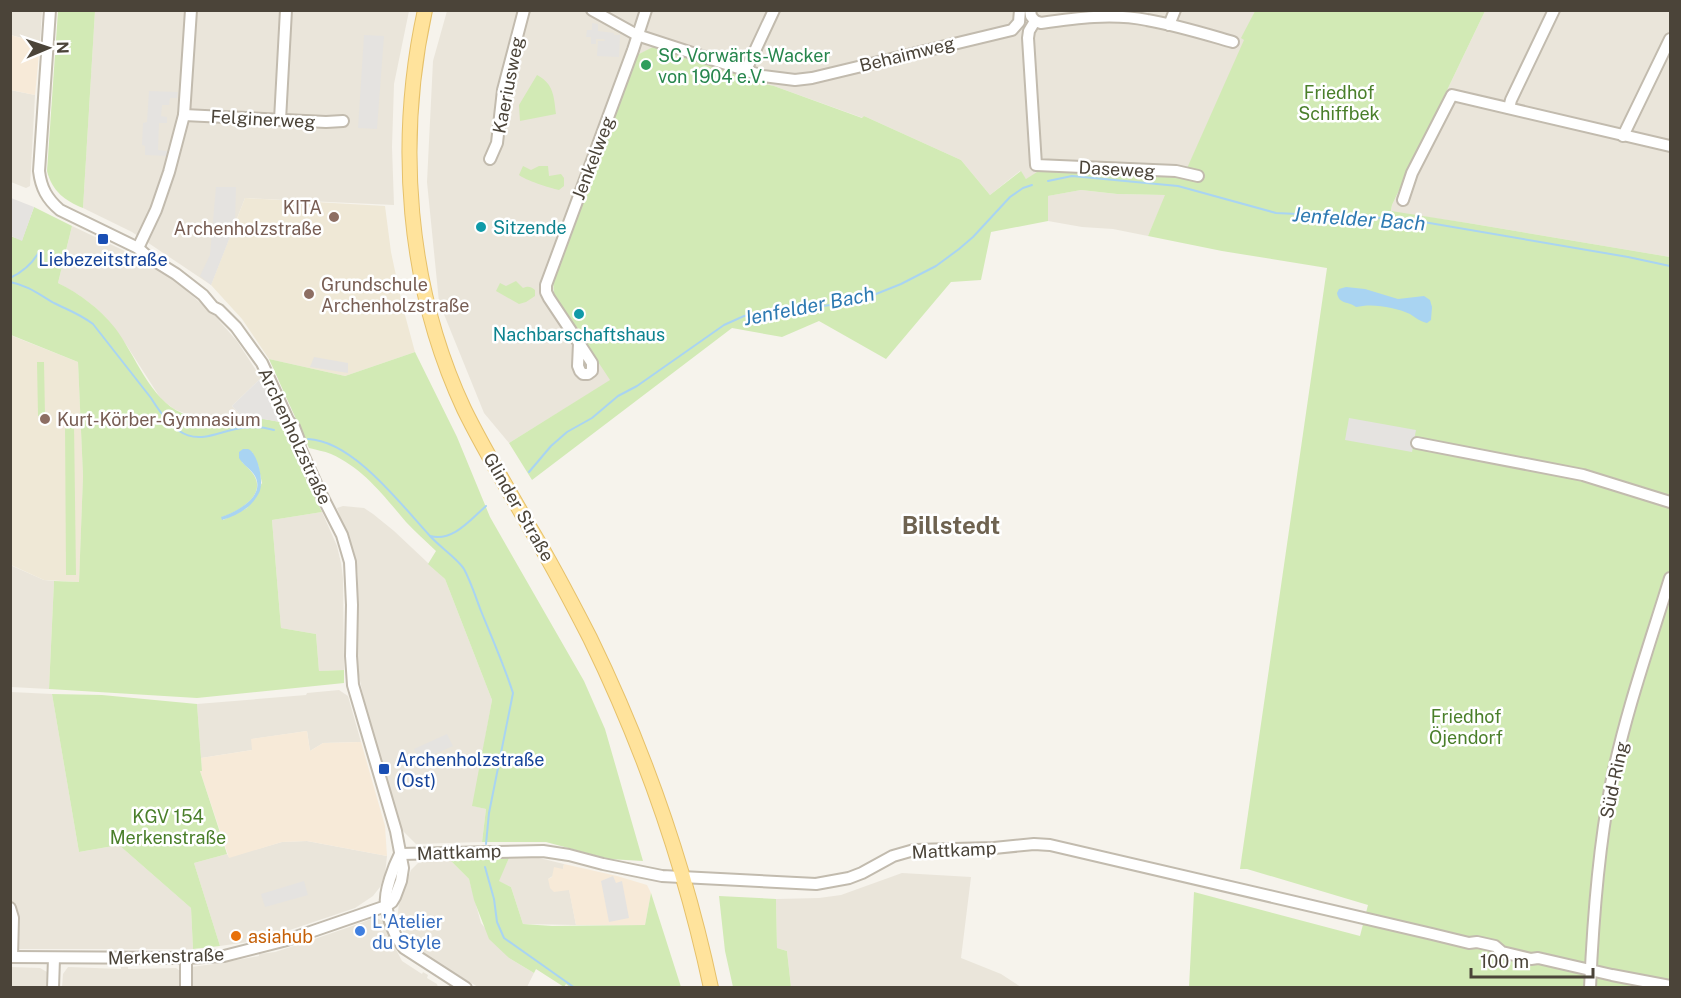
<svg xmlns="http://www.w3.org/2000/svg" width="1681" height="998" font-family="'Public Sans',sans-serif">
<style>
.residential{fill:#eae5da}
.commercial{fill:#f7ead8}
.education{fill:#efe8d6}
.green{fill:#d2eab5;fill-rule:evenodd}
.parking{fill:#e5e3e0}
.water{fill:#a9d4f2}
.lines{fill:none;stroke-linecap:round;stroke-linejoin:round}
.stream{stroke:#a9d4f2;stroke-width:2}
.minor-casing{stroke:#c2bbae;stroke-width:14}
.major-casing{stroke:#e6c16a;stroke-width:16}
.minor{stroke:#fff;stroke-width:10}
.major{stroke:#ffe39c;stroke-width:14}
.leisure-dot{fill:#2e9e5b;stroke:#fff;stroke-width:2}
.education-dot{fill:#8d6e63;stroke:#fff;stroke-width:2}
.culture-dot{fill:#0f9aa8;stroke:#fff;stroke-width:2}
.transit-dot{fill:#1a4fb4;stroke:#fff;stroke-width:2}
.shop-dot{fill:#3f7fe0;stroke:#fff;stroke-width:2}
.food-dot{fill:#e8710a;stroke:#fff;stroke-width:2}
.labels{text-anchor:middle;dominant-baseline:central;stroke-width:5;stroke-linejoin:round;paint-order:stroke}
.street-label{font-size:18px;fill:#4b4439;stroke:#fff}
.leisure-label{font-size:18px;fill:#27864d;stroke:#fff;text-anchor:start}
.park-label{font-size:18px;fill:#4a7f2a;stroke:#fff}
.education-label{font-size:18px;fill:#785e54;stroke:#fff;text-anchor:start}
.culture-label{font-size:18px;fill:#0d838f;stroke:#fff;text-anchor:start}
.transit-label{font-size:18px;fill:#164399;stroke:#fff}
.shop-label{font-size:18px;fill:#366cbe;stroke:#fff;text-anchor:start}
.food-label{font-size:18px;fill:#c56008;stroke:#fff;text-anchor:start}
.water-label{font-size:20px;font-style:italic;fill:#2e7ab2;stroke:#fff}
.district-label{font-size:24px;font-weight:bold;fill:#6e6250;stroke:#fff}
</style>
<rect width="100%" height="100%" fill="#f6f3ec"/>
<g class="residential">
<path d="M10,11H42L40,43L11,35Z"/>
<path d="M95,11H409L394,84L392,147L394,205L245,198L211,285L132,232L83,208Z"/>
<path d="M447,11H1255L1242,38L1245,40L1184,176L1026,179L1020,171L990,195L961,160L864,116L863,118L774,86L765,84L653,48L637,55L553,281L554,295L611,380L509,443L484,413L439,302L427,182L433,61Z"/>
<path d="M1485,11H1670V257L1468,223L1391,212L1392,205Z"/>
<path d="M10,90L35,95L30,186L26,188L11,182Z"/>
<path d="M1081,190L1117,194L1166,195L1148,236L1113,229L1082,227L1048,221V196Z"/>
<path d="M72,226L148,262L178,283L215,316L237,341L261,378L232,406L245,419L202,418L189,415L174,409L161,399L127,346L106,318L96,308L79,295L58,283Z"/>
<path d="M343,506L364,508L373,514L394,531L445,579L492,700L473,806L486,809L482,842L416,844L402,830L364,700L359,676L357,656L358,575L356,559L337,508Z"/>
<path d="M322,512L337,546L341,563L343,578L344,670L319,671L316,634L281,628L272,520Z"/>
<path d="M10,565L44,580L54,581L49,689L11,687Z"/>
<path d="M339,690L348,696L361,742L323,743L310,751L307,731L252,739V750L201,758L197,704L306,695L307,693Z"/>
<path d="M11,692L52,694L79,852L119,845L191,908L193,949H11Z"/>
<path d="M307,841L387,856L385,874L380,887L373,896L355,908L278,934L248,942L220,946L194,863L227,854L229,857L282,842Z"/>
<path d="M535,857L564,864L563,869L548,879L569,889L576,925L523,924L511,887L498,881L509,858Z"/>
<path d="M451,861L469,879L481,923L509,958L534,973L527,987H478L418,951L409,943L404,935L398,913L399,902L411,870L419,862Z"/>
<path d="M902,873L971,877L961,958L1001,974L1021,987H791L787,951L777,948L776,899L819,898L841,895Z"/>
<path d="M375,917L386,923L388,934L402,961L422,974L423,972L428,975L427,978L437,984L438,987H192L191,967L214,964L259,956V954L275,952L300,944L361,923Z"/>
<path d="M11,967L40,968L47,972L46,987H11Z"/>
<path d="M68,967L121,969V967H128V969L176,968L180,971V987H62L63,974Z"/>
</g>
<g class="commercial">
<path d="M10,35L40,43L35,95L11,90Z"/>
<path d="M307,731L310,751L323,743L361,742L385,826L387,856L307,841L282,842L229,858L200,771L202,770L201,758L252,750L251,739Z"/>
<path d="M564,864L617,876L647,885L651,893L645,925H576L569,890L554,892L550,888L548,879L552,877L554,867L563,869Z"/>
</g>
<g class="education">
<path d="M245,198L385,206L391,252L402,304L415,352L345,376L269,359L242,319L211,285Z"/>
<path d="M10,335L78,362L83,476L79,582L44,580L11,565Z"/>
</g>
<g class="green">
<path d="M58,11H95L83,208C65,201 52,191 47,171Z"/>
<path d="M1255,11H1485L1392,205L1391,211L1468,223L1670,257V987H1189L1194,892L1360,936L1368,905L1247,869H1240L1327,268L1222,251L1148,236L1165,195L1117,194L1081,190L1048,196V221L991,232L981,280L951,282L886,359L819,321L782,337L732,328L532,480L509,443L610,380L554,295L553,281L637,55L653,47L765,84L774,86L862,118L864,116L961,160L990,195L1021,171L1026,179L1045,167L1184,175L1244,40L1241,38Z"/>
<path d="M537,75C554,84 554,97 556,114L520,121L519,105Z"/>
<path d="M523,166L531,170L539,166H548L549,176L561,174L564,178V186L559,190C550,188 525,180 519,175Z"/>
<path d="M34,207L72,226L58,283C80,294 99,308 115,328C135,354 150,400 182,413C197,419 224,421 241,420C245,420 250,418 254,418C263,418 273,421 281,422L300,467L322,512L272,520L281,628L316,634L319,671L344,670V683L197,698L49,689L54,581L79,582L83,476L78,362L11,335L10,236L22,240ZM252,452L258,465L262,483L247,508L223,520L222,517C237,512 265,497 255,477C252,471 246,466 242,462Z"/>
<path d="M516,281L523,288C528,286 530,286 535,290V296L526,302L519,304L496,291L500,283L506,286Z"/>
<path d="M415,352L457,437L490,517L584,681L605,729L643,861L609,859L546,842H482L486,809L472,806L492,700L445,579L428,564L436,551C426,541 415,532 406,522C384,496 363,468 331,454C324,451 316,450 309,448L269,359L345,376Z"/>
<path d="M37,362H44L45,416H38Z"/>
<path d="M65,422H74L76,575H66Z"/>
<path d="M52,694L102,695L197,704L202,771H200L227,854L194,863L220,946L193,949L191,908L119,845L79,852Z"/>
<path d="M509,858L499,881L511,887L523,924L552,926L645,925L651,893L681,987L571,988L566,984L564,987L536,969L534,973L509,958L489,939L474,900L469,879L451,861Z"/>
<path d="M719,896L776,899L777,948L787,951L791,987H733L725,951Z"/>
</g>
<g class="parking">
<path d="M592,23L598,24V31L614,33V35H620L619,57L597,56L598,41H605L604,39H596V44H591V37H586L587,30H592Z"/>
<path d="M364,35L384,36L377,129L358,128Z"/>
<path d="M149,91L178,92L177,98H170L169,105H162L161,116L167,117V123H159L158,150L167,151V156L145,155V146L142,145L143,123L147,122Z"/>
<path d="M216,187H236L235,224L211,285L200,276L210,255Z"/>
<path d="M11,198L34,207L22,241L11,236Z"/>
<path d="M314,357L348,363V373L310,367Z"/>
<path d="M261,378L281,422L256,418L245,419L232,406Z"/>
<path d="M1349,418L1416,430L1412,452L1345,440Z"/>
<path d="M447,734L453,746L419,761L414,749Z"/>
<path d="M613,876L616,883L622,881L629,918L609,922L601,881Z"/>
<path d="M304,881L308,895L265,907L261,894Z"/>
</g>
<g class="water">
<path d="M1346,287L1365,289L1398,299L1424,296L1430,300L1432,307L1431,320L1427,323C1419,321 1416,318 1410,314C1395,307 1372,303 1356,307C1349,301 1339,305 1337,293L1339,289Z"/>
<path d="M243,449C247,449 249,448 252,452C259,460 264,483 259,493C251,508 238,515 222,520L221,517C236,512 266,497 255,476C251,469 243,465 239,458V452Z"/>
</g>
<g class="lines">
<g class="stream">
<path d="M1048,181L1072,176L1178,186L1276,213L1406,219L1628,257L1670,266"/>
<path d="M10,278C23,272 32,264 39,252"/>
<path d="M10,282C27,285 40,295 54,303C68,310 80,314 93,324L151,398C197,473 216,414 274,430"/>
<path d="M308,439C354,441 402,506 431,537C439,546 459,560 464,569C471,582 476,598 481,611C492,638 504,665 513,693L489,813L486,844"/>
<path d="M529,472L551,446L567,432L592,418L618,396L637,386L724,325L744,316L831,305L866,298L901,284L936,266L959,249L973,237L1010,197L1023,188L1032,185"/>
<path d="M430,536C453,542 470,520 486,506"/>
<path d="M485,867L494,899L497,922L504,938L575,988"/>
</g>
<g class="minor-casing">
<g id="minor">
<path d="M592,10L637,35L763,76L795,80L812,78L1012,30L1019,22L1020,10"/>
<path d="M1030,10L1031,16L1035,21L1029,31L1028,38L1036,165L1176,171L1198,176"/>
<path d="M1035,21L1041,23C1076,18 1112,13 1147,20C1176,25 1205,34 1233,42"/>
<path d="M1169,25L1175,10"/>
<path d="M746,70L774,10"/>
<path d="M1509,108L1511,100L1554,10"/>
<path d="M184,115L326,122L343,121"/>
<path d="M280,120L286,10"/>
<path d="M1623,136L1670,39"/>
<path d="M490,159L497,143L503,90L524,10"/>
<path d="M1403,200L1412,173L1452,95L1670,146"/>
<path d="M138,248L156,210L169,172L184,115L191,10"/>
<path d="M579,343L592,363V371L588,374H583L580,371L578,366L579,343L549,298L546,292V285L633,50L646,10"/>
<path d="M1417,443L1583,475L1670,502"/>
<path d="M400,854L543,851L569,855L603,864L662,876L816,884L849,878L862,873L893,856L914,850L994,848L1034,844L1050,845L1432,934L1469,943L1477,942L1495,946L1502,952L1531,959L1538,958L1612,975L1670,986"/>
<path d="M400,854C394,866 384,891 386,905C388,919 395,938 404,948L466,988"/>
<path d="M10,908L13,918L12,957"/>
<path d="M10,957L186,958L224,956L287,940L386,906L392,902L395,897L401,881L403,868L396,831L353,685L351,656L352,605L350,562L342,535L319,490L300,448L299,440L294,427L288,420L262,363L236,327L219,310L213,307L203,295L176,274L147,256L138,248L60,210C47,199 41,188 39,171L50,10"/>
<path d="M53,988L54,958"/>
<path d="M186,988V958"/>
<path d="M1590,988C1593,919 1598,851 1611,784C1625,714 1649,646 1670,578"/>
</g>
</g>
<g class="major-casing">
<path id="major" d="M425,10C396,142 407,287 464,409C484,450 508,489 530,528C552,564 571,601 590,638C644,749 685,866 711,988"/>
</g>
<use href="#minor" class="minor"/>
<use href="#major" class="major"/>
</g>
<circle class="leisure-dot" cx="646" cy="65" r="6"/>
<g class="education-dot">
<circle cx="334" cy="217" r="6"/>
<circle cx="309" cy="294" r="6"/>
<circle cx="45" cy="419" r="6"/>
</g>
<g class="culture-dot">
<circle cx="481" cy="227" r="6"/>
<circle cx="579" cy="314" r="6"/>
</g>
<g class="transit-dot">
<rect x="97" y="233" width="12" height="12" rx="3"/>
<rect x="378" y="763" width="12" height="12" rx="3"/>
</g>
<circle class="shop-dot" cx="360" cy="931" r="6"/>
<circle class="food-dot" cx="236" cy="936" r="6"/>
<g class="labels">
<g class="street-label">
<text transform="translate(907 54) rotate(-14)">Behaimweg</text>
<text transform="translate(508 85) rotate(-79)">Kaeriusweg</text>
<text transform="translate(263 119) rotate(3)">Felginerweg</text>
<text transform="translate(593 158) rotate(-69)">Jenkelweg</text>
<text transform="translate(1117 169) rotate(3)">Daseweg</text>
<text transform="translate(295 436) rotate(65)">Archenholzstraße</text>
<text transform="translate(519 507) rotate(60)">Glinder Straße</text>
<text transform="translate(1614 780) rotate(-78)">Süd-Ring</text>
<text transform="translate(954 850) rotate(-3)">Mattkamp</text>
<text transform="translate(459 852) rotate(-2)">Mattkamp</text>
<text transform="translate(166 956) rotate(-2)">Merkenstraße</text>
</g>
<g class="leisure-label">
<text x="658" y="55">SC Vorwärts-Wacker<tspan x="658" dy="21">von 1904 e.V.</tspan></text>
</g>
<g class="park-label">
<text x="1339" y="92">Friedhof<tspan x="1339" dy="21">Schiffbek</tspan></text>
<text x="1466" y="716">Friedhof<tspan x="1466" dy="21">Öjendorf</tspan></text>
<text x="168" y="816">KGV 154<tspan x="168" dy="21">Merkenstraße</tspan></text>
</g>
<g class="education-label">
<text x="322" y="207" text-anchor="end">KITA<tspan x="322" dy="21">Archenholzstraße</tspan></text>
<text x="321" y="284">Grundschule<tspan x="321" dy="21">Archenholzstraße</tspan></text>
<text x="57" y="419">Kurt-Körber-Gymnasium</text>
</g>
<g class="culture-label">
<text x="493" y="227">Sitzende</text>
<text x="579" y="334" text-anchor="middle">Nachbarschaftshaus</text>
</g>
<g class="transit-label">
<text x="103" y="259">Liebezeitstraße</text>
<text x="396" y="759" text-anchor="start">Archenholzstraße<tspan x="396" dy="21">(Ost)</tspan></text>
</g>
<g class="shop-label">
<text x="372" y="921">L'Atelier<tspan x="372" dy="21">du Style</tspan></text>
</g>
<g class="food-label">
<text x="248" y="936">asiahub</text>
</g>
<g class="water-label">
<text transform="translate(1359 219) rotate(4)">Jenfelder Bach</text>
<text transform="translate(809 306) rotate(-11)">Jenfelder Bach</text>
</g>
<g class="district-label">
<text x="951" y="525">Billstedt</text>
</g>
</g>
<rect width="1681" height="998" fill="none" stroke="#4b4439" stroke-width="24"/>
<g transform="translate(48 48) rotate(88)" stroke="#ffffff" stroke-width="4.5" paint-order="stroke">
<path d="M0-4.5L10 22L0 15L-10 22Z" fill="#4b4439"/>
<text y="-9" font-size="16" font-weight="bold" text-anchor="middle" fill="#4b4439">N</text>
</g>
<path d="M1471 968v9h122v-9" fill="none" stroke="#4b4439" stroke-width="3"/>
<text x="1480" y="968" font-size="18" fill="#4b4439" stroke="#ffffff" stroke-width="4.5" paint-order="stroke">100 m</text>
</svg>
